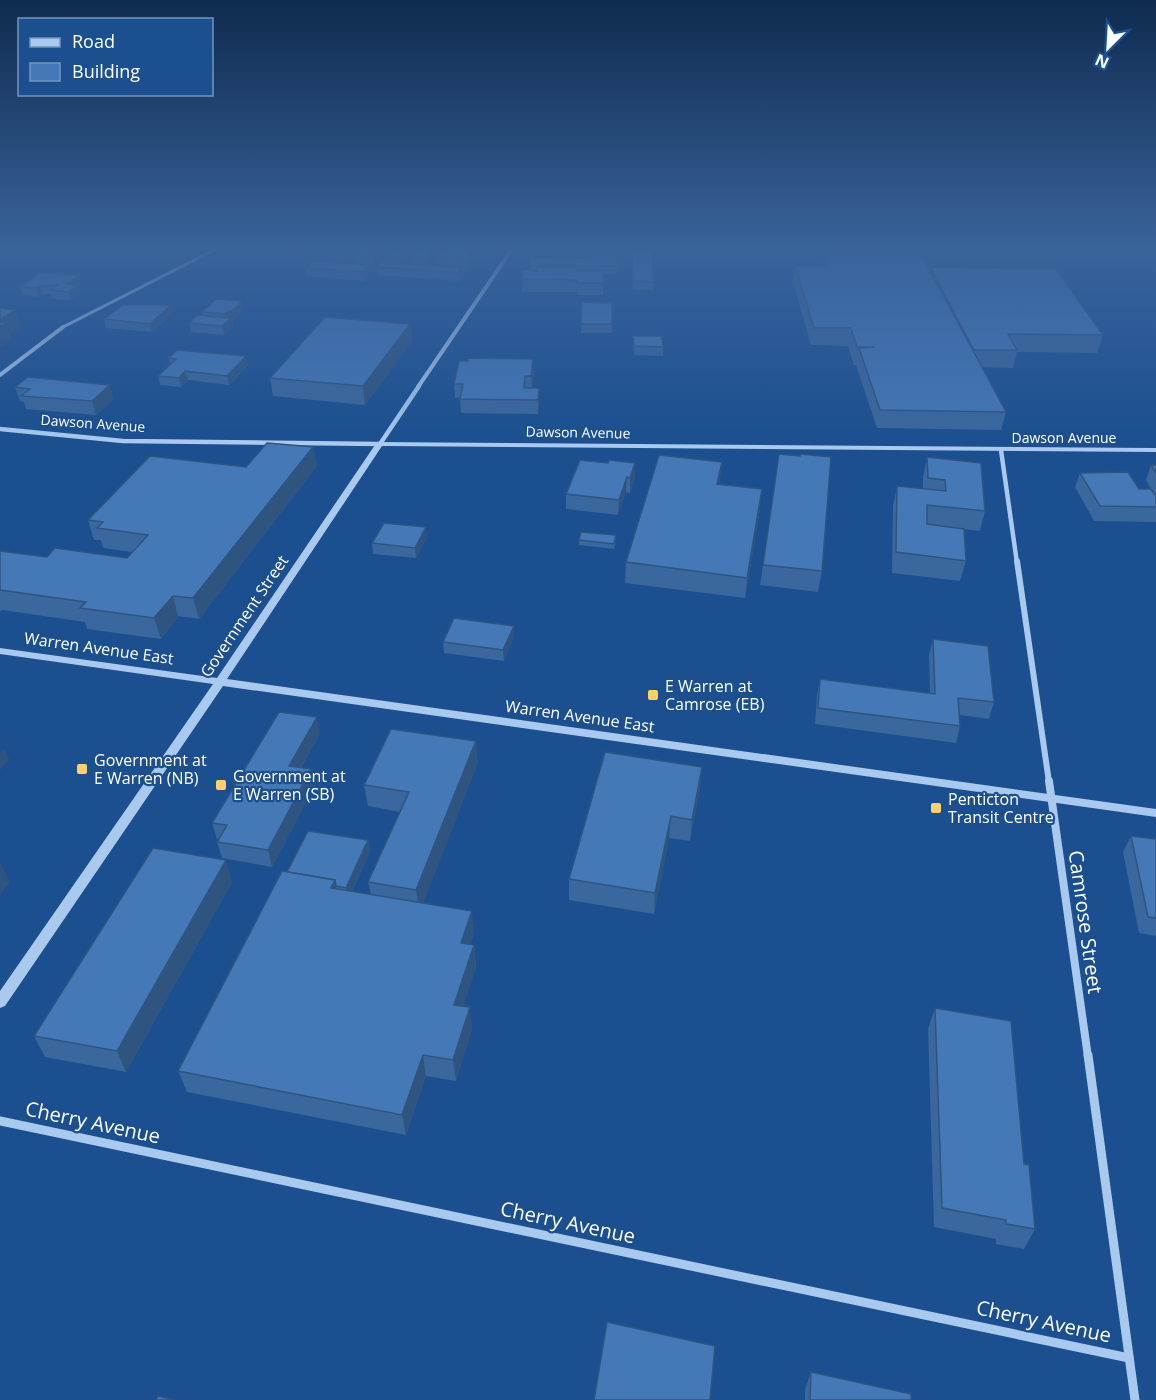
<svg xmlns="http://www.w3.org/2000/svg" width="1156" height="1400" font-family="'Open Sans',sans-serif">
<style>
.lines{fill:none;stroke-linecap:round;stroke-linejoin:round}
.service{stroke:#a9c9ee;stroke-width:3}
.minor-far4{stroke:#a9c9ee;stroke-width:4}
.minor-far3{stroke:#a9c9ee;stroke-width:4.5}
.minor-far2{stroke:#a9c9ee;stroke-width:6}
.minor-far1{stroke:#a9c9ee;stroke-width:8}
.minor{stroke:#a9c9ee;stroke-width:9}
.tertiary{fill:#a9c9ee;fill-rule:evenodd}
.wall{fill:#3a679d}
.shaded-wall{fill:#305480}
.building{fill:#4478b7;stroke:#305480;stroke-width:1.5}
.poi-dot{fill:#ffd166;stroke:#1b4f8f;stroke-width:2}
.labels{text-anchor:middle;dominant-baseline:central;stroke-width:4.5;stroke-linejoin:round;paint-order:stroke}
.far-street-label{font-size:14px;fill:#fff;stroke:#1b4f8f}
.street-label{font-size:16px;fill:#fff;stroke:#1b4f8f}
.poi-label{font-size:16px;fill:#fff;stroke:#1b4f8f;text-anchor:start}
.near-street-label{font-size:20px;fill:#fff;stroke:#1b4f8f}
</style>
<rect width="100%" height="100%" fill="#1b4f8f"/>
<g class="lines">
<path class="service" d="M63,327L222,246"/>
<g class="minor-far4">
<path d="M0,375L63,327"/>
<path d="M418,387L514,246"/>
</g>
<g class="minor-far3">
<path d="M0,429L123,441L380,444L419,386"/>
<path d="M1001,450L1017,563"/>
</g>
<path class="minor-far2" d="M1017,561L1049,782"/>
<path class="minor-far1" d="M1049,781L1088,1057"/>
<g class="minor">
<path d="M1088,1055L1135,1400"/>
<path d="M0,1121L1129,1358"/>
</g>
<path class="tertiary" d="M377,442L1156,448V452L382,446L227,679L1156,809V817L223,686L5,1006L0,1008V991L213,684L0,654V648L217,678Z"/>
</g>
<g class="wall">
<path d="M251,246H296L297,254L286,260L253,254Z"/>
<path d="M331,246H360L346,261L327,260L326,252Z"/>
<path d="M361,246H389L374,264L355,262L354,254Z"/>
<path d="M396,246L404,264H412V259L422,246H443L428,265L437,266L436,257L445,246H486L467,272L462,271V276L459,281L378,275L377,267L388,262L387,257Z"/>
<path d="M540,246H590V250L586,257L549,256V253L540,252Z"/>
<path d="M641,246H660L659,251H652L654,290H633L632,250H641Z"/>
<path d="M836,246L873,253L872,255L929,270L930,267L1103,335L1097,353L1017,352L1013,368L982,367L1006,412L1001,430L877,428L856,365H854L848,346L811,345L793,282L795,266H823L824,255H835Z"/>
<path d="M617,255V274H603V295H577V292H522V279L530,271V265Z"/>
<path d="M369,265L370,274L364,281L307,276L306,268Z"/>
<path d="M78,276L81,284L78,286L80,293L70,300L52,299L51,294H42L39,297L23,295L20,287Z"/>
<path d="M582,302L612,303V333H581Z"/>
<path d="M171,305L173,314L152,332L106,328L104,319Z"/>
<path d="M244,309L235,318L232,320L233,326L224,335L191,332L189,323L203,315L202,312Z"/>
<path d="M410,324L412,341L365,405L273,396L270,378Z"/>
<path d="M633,336L663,347V356L634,355Z"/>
<path d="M169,358L248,365L229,385L188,380L181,387L160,385L158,376L170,365Z"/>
<path d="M534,372L532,388L539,402L538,414L461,413L460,398H455L454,384Z"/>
<path d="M15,387L114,399L96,415L26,409L24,402L20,401Z"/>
<path d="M313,447L317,466L199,619L178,616L161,639L87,629L85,622L2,610L0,612V551L47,557L127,558L132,552L103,548L101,540H94L88,520L246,467Z"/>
<path d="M927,457L985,511L980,531L964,529L966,561L960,581L892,573L893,506L897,486L923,489V477Z"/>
<path d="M722,462L719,485L760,509L745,598L625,583L626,562Z"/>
<path d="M608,463H635V477L630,493L626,492L618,515L566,509V494Z"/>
<path d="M1151,465H1156V522L1094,521L1075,487L1080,473L1139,489H1151L1146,480Z"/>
<path d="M616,535V540L614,549L579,545V540Z"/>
<path d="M427,537L416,558L373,554L372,543Z"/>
<path d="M763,565L822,571L818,592L760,585Z"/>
<path d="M514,626V636L504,661L444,653L443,642Z"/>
<path d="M933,639L994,702L989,719L960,715V726L956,743L815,724L817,695L820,679L930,693L929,655Z"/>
<path d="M320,733L301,768L311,769L315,785L272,867L222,858L217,842L218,839H217L212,823Z"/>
<path d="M478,762L423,903L474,933L470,945H474L476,967L463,1006L472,1029L456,1081L426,1076L406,1135L187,1092L178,1071L368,840L370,852L352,891L371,894L368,882L400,812L368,806L364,785Z"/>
<path d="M702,767L700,788L690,841L669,838L654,914L569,900V879Z"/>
<path d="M1131,836L1156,839V936L1139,933L1123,852Z"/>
<path d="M232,882L126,1072L45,1057L34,1036Z"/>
<path d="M935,1008L1024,1164L1035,1229L1024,1249L996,1244V1239L934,1227L928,1029Z"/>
<path d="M811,1372L911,1400H805V1390Z"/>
</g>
<g class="shaded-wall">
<path d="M296,246L297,254L286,260L285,252Z"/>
<path d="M351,246H360L346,261L345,253Z"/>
<path d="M381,246H389L374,264L373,255Z"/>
<path d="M411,246H418L401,266V258Z"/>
<path d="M436,246H443L425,268V260Z"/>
<path d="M476,246H486L467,272L466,260Z"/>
<path d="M586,246H590V250L586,257Z"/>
<path d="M369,265L370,274L364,281L363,272Z"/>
<path d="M462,268V276L459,281L458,273Z"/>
<path d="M78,276L81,284L78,286L80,293L70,300L67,284Z"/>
<path d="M40,286L42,294L39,297L36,288Z"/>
<path d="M242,301L244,309L235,318L232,320L233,326L224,335L222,326L226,322L224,314Z"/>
<path d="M171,305L173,314L152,332L150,324Z"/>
<path d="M15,310L21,327L10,334L12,339L0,348V320Z"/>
<path d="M410,324L412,341L365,405L363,386Z"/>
<path d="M246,356L248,365L229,385L227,376Z"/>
<path d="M533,359L534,372L532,390L531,376Z"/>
<path d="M185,371L188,380L181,387L179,378Z"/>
<path d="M110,385L114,399L96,415L92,401Z"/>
<path d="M539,388V402L538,414V400Z"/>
<path d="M313,447L317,466L199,619L193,598Z"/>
<path d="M722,462L720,481L715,504L717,484Z"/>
<path d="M635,463V477L630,493V478Z"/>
<path d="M627,477L626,492L618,515L619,500Z"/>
<path d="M762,489L760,509L745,598L747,578Z"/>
<path d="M426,527L427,537L416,558L415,548Z"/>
<path d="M173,596L178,616L161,639L154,618Z"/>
<path d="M514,626V636L504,661L503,650Z"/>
<path d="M317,717L320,733L293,782L289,766Z"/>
<path d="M476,741L478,762L420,912L416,890Z"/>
<path d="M4,748L9,759L0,770V753Z"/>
<path d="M702,767L700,788L690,841L692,820Z"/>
<path d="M311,769L315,785L272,867L268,850Z"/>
<path d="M671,816L669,838L654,914L655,893Z"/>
<path d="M368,840L370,852L348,899L346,888Z"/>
<path d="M226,860L232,882L126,1072L117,1051Z"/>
<path d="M0,862L10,882L0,895Z"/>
<path d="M335,880L339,901L331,888Z"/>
<path d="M472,911L474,933L463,965L461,943Z"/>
<path d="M474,945L476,967L457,1026L454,1005Z"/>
<path d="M470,1007L472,1029L456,1081L453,1060Z"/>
<path d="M423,1055L426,1076L406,1135L402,1115Z"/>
</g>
<g class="building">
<path d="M256,246H296L285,252Z"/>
<path d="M331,246H351L345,253L326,252Z"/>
<path d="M361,246H381L373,255L354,254Z"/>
<path d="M396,246H411L401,258L387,257Z"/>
<path d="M422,246H436L425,260L412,259Z"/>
<path d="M445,246H476L466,260L436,257Z"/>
<path d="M836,246H870L873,253H839Z"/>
<path d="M632,250L652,251L654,282L633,281Z"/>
<path d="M590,255H617V266L530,265L531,258H590Z"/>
<path d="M824,255L922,256L1006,412L880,410L859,348L875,347H857L851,328H814L795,266H828Z"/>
<path d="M313,261L369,265L363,272L306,268Z"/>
<path d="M382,262L462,268L458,273L377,267Z"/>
<path d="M537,267H578L577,271H603V283H577V280L522,279L523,270L537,271Z"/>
<path d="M930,267L1056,269L1103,335L1008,334L1017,350H974Z"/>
<path d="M41,272L78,276L67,284L78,285L68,292L50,290L57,285L40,286L36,288L20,287Z"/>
<path d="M216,299L242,301L233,310L224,314L202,312Z"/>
<path d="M582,302L612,303V324H581Z"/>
<path d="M123,305H171L150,324L104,319Z"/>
<path d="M0,308L15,310L0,320Z"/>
<path d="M198,315L231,318L222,326L189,323Z"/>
<path d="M325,317L410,324L363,386L270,378Z"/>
<path d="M0,322H6L0,327Z"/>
<path d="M633,336H662L663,347L634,346Z"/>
<path d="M177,350L246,356L227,376L185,371L179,378L158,376L176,359L169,358Z"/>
<path d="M468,358L533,359L531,376H525L524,388H539L538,400L460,399L463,384H454L459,361H468Z"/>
<path d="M28,377L110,385L92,401L21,396L30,389L15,387Z"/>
<path d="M267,443L313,447L193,598L173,596L154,618L80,608L86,602L0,590V551L47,557L55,548L127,558L148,535L97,528L103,522L88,520L150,456L246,467Z"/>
<path d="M779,454L800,456V454L831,457L822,571L763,565Z"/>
<path d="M659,455L722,462L717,484L762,489L747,578L626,562Z"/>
<path d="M927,457L981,463L985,511L927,505V524L964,529L966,561L896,552L897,486L946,491L945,480L928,478Z"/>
<path d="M580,460L608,463L609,460L635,463L630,478L627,477L619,500L566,494Z"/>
<path d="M1151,465H1156V473Z"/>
<path d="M1128,472L1139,489H1151L1156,496V507L1100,506L1080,473Z"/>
<path d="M384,523L426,527L415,548L372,543Z"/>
<path d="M581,532L616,535L614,544L579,540Z"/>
<path d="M454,618L514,626L503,650L443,642Z"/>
<path d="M933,639L988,646L994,702L958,698L960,726L818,708L820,679L935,694Z"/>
<path d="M279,712L317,717L289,766L311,769L268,850L217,842L227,825L212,823Z"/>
<path d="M391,729L476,741L416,890L368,882L409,792L364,785Z"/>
<path d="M605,752L702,767L692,820L671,816L655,893L569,879Z"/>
<path d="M308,831L368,840L346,888L336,886L335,880L287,872Z"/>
<path d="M1131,836L1156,839V918L1148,917Z"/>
<path d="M153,848L226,860L117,1051L34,1036Z"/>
<path d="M282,871L335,880L331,888L472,911L461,943L474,945L454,1005L470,1007L453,1060L423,1055L402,1115L178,1071Z"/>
<path d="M935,1008L1011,1021L1024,1164L1029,1165L1035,1229L1006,1224V1220L942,1208Z"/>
<path d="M607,1322L715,1346L710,1400H594Z"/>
<path d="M811,1372L911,1394V1400H810Z"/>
<path d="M158,1396L174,1400H156Z"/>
</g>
<linearGradient id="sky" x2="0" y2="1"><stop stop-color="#0f2b4f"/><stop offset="0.56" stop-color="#39639b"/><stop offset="1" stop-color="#39639b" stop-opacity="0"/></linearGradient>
<rect width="1156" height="442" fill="url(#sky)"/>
<g class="poi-dot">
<rect x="647" y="689" width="12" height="12" rx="3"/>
<rect x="76" y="763" width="12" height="12" rx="3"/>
<rect x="215" y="779" width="12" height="12" rx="3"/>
<rect x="930" y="802" width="12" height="12" rx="3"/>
</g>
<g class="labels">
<g class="far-street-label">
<text transform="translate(93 423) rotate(4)">Dawson Avenue</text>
<text transform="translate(578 432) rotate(1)">Dawson Avenue</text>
<text x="1064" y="437">Dawson Avenue</text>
</g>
<g class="street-label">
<text transform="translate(244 616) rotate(-56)">Government Street</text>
<text transform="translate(99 648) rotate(8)">Warren Avenue East</text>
<text transform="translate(580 716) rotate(8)">Warren Avenue East</text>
</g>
<g class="poi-label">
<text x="665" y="686">E Warren at<tspan x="665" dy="18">Camrose (EB)</tspan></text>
<text x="94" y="760">Government at<tspan x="94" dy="18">E Warren (NB)</tspan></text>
<text x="233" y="776">Government at<tspan x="233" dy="18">E Warren (SB)</tspan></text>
<text x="948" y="799">Penticton<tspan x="948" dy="18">Transit Centre</tspan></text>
</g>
<g class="near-street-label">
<text transform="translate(1086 922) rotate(82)">Camrose Street</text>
<text transform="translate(93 1122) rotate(12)">Cherry Avenue</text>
<text transform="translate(568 1222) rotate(12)">Cherry Avenue</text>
<text transform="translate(1044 1321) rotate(12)">Cherry Avenue</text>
</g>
</g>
<rect x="18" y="18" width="195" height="78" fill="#1b4f8f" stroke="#7695bc" stroke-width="1.5"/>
<rect x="30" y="38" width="30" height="9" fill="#a9c9ee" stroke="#7695bc" stroke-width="1.5"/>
<text x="72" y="48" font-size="18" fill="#ffffff">Road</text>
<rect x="30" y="63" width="30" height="18" fill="#4478b7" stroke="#7695bc" stroke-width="1.5"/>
<text x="72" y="78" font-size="18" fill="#ffffff">Building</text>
<g transform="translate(1108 48) rotate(204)" stroke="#1b4f8f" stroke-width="4.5" paint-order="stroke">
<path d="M0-4.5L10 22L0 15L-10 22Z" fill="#ffffff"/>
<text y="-9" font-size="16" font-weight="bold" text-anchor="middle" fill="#ffffff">N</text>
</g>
</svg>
